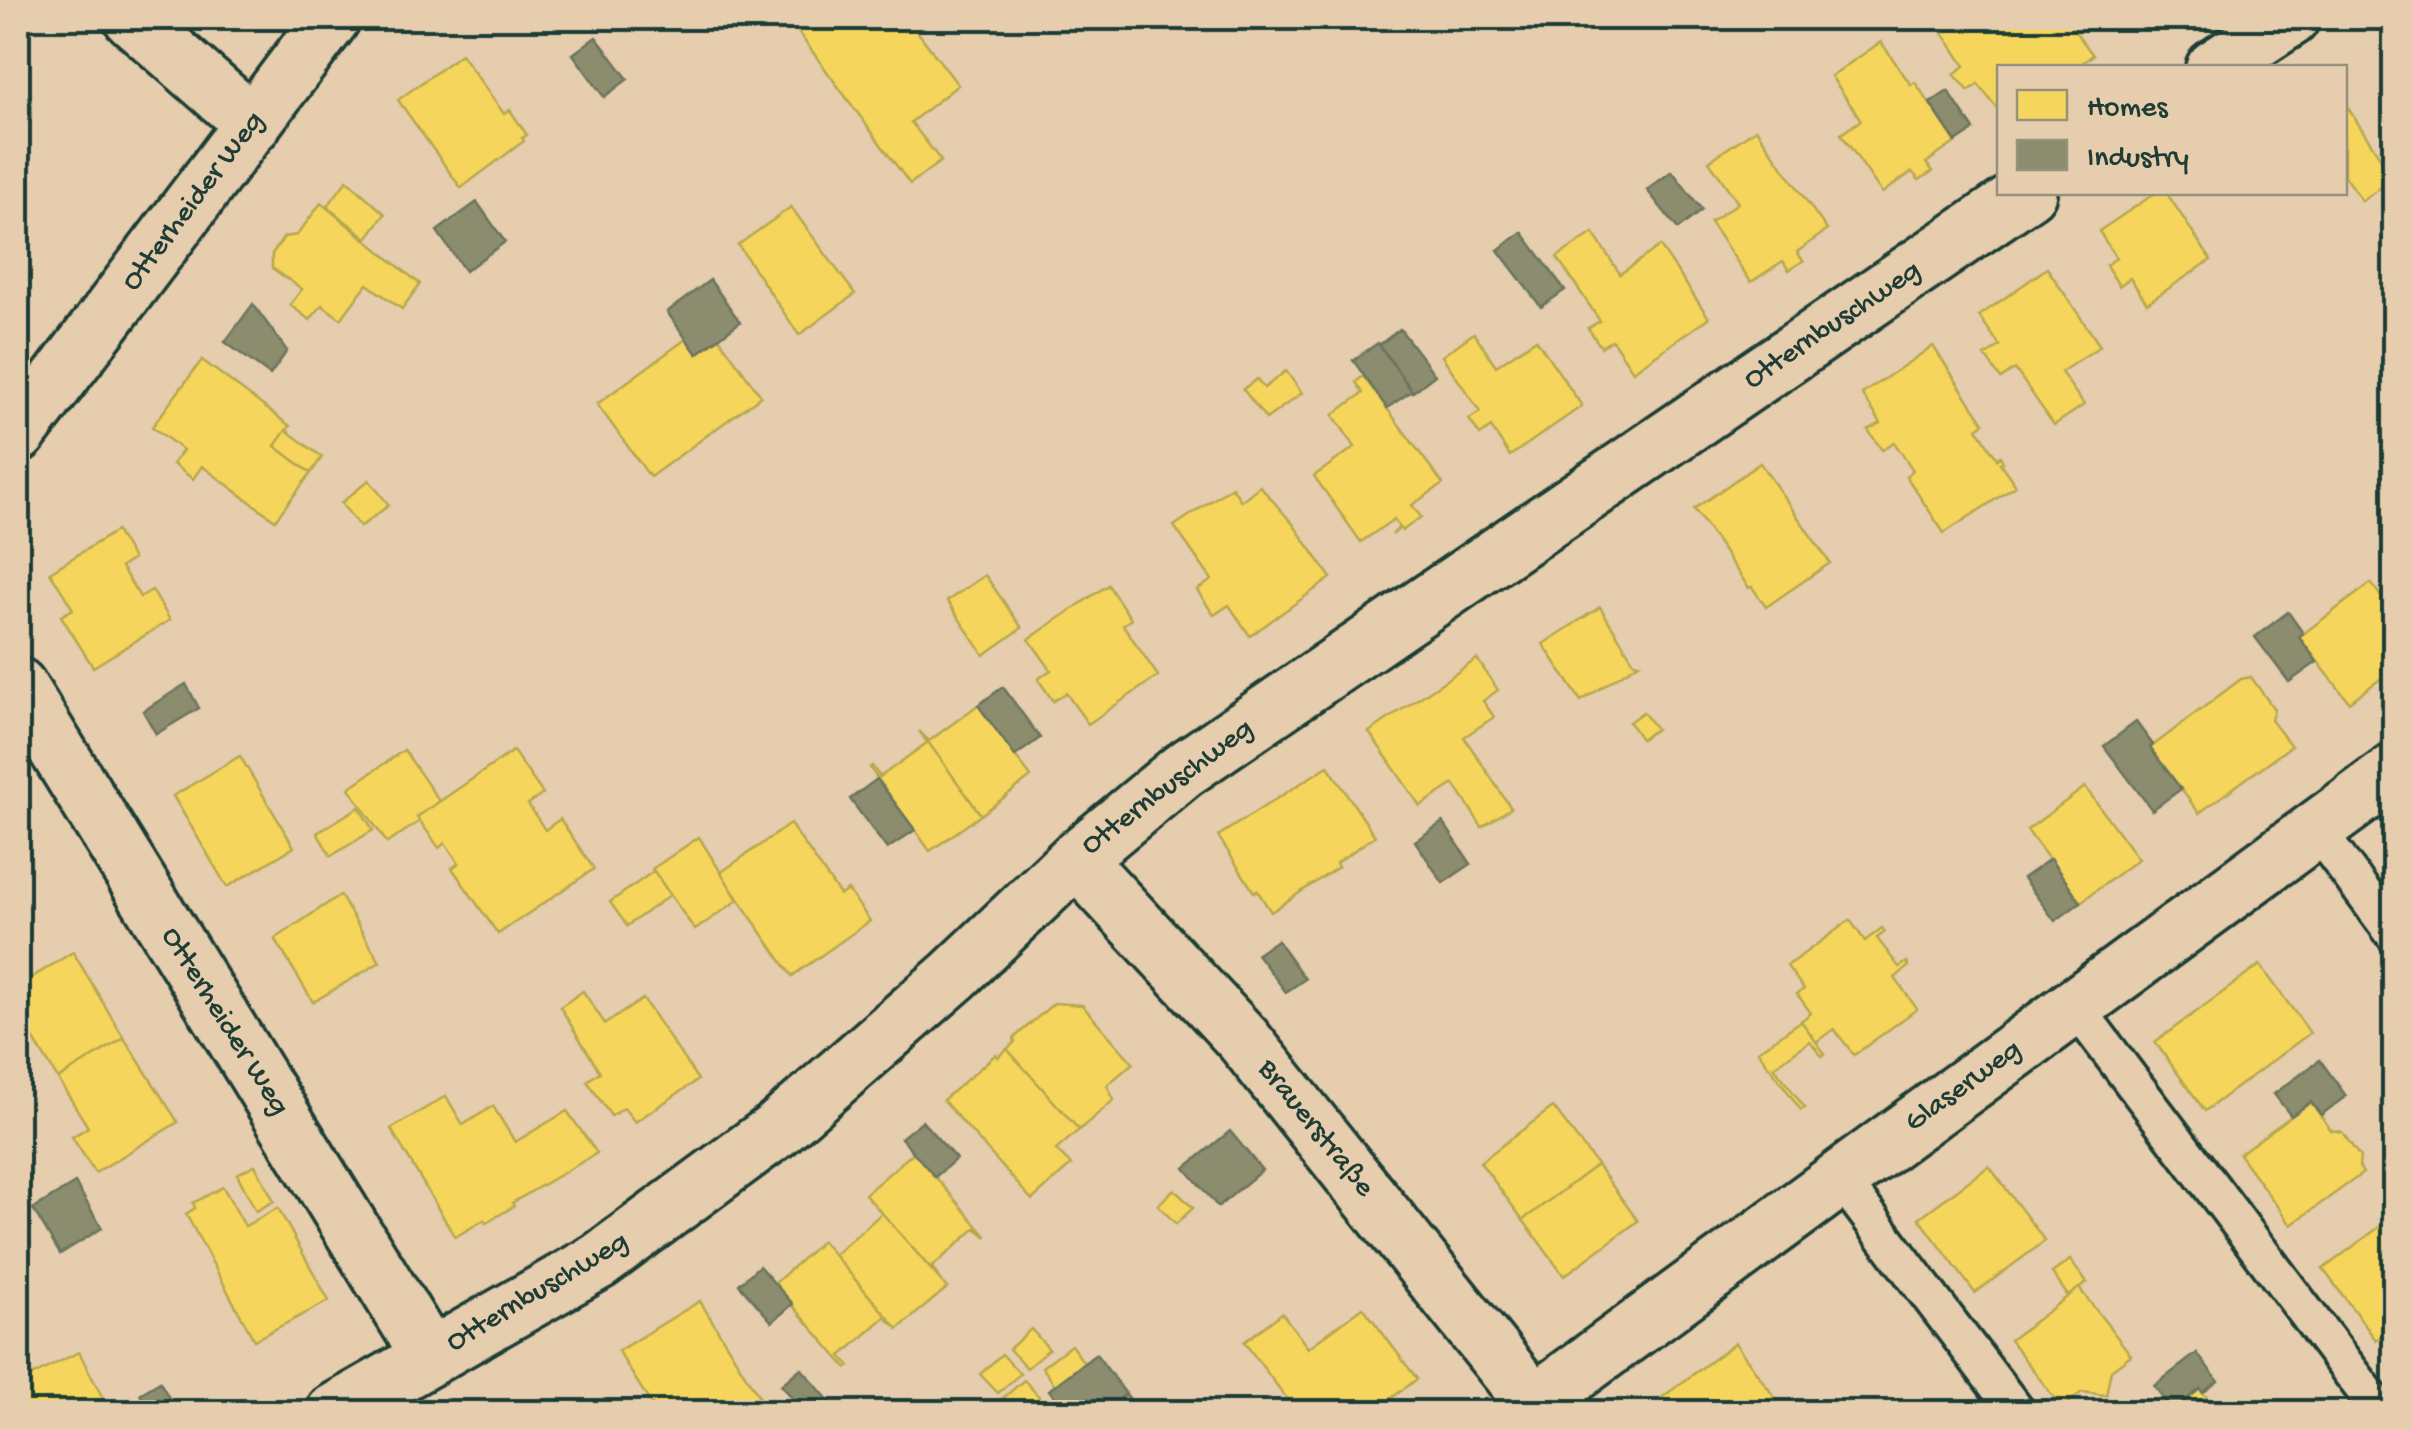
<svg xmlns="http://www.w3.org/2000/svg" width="2412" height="1430" font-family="'Gochi Hand',sans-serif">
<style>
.homes{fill:#f6d55c;stroke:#b6a750;stroke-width:2.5}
.industry{fill:#8c8c6e;stroke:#6b745d;stroke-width:2.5}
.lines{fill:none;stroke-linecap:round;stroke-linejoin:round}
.lane-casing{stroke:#1f3d34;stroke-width:42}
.street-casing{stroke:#1f3d34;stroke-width:62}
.lane{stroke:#e5cdae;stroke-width:35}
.street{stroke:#e5cdae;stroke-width:55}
.labels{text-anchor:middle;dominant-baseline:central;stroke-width:10;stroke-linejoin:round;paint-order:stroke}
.street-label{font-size:30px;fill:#1f3d34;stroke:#e5cdae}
</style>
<rect width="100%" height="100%" fill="#e5cdae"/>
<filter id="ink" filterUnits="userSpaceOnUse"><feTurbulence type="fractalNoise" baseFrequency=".01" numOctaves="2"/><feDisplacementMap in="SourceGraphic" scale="20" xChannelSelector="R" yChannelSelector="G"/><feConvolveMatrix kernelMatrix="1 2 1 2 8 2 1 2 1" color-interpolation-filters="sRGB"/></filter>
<g filter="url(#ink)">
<g class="homes">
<path d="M809,18H907L958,85L911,122L941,161L910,184L795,28Z"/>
<path d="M1933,18H2000L2005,24L2014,18H2065L2093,55L2076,68H2000V112L1978,84L1969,91L1954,74L1965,66Z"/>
<path d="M1881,42L1911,85L1915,82L1956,142L1926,163L1933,171L1919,180L1912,172L1882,193L1841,134L1861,120L1831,76Z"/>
<path d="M461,54L504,114L510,110L527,135L522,138L524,141L461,188L398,100Z"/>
<path d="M2344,102L2394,178L2362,201L2344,176Z"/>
<path d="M1756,129L1827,230L1797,252L1803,261L1789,270L1783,261L1751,282L1710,222L1738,203L1709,161Z"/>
<path d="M347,180L385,214L367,238L327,207Z"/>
<path d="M2157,192H2166L2211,260L2147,303L2130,278L2119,286L2106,265L2116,258L2099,231Z"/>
<path d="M321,203L420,284L402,309L367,284L341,319L322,305L310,320L290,305L302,289L272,268V254L284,237L297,235Z"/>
<path d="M791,207L855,294L799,335L738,245Z"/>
<path d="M1593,233L1620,274L1660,246L1709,318L1633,371L1612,340L1601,347L1588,328L1600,321L1557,257Z"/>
<path d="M2047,268L2100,346L2061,372L2084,405L2054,425L2015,369L2001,379L1985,356L2000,346L1979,316Z"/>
<path d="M1474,333L1496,366L1536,339L1582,406L1510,456L1491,427L1480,435L1469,419L1480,412L1442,356Z"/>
<path d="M719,338L761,396L650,477L597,404L686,339L697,354Z"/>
<path d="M1933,346L1984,423L1977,428L1997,459L2000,456L2003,462L2000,463L2016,486L1944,533L1906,476L1913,470L1894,442L1882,450L1868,430L1881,423L1862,394Z"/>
<path d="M202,360L290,426L275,446L311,473L275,520L202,466L193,479L173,464L183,450L152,427Z"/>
<path d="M1286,371L1302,393L1266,419L1243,389L1257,379L1264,388Z"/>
<path d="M1363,376L1443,484L1412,505L1421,517L1402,531L1400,528L1392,535L1399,527L1394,519L1361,542L1314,476L1355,447L1333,415L1363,393L1356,382Z"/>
<path d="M286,430L322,457L311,473L275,446Z"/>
<path d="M1760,463L1830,563L1766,607L1752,587L1749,588L1694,509Z"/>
<path d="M369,480L389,505L360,527L341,503Z"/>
<path d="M1260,486L1293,524L1331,578L1250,636L1229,605L1214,615L1197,590L1212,580L1174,526L1232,487L1241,501Z"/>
<path d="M116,531L133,559L121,567L140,597L152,590L170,620L93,667L61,616L73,609L50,572Z"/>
<path d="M985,575L1022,628L984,655L947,601Z"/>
<path d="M2371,583L2394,614V669L2349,702L2299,637Z"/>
<path d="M1108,585L1131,619L1123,625L1158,676L1088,724L1066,693L1053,701L1038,679L1051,670L1029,639Z"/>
<path d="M1600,607L1634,662L1639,663L1581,701L1543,644Z"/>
<path d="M1477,659L1498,690L1483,701L1494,717L1464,737L1511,808L1482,827L1454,784L1420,806L1369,732Z"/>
<path d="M2251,677L2274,709L2271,720L2291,746L2199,813L2150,748L2241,679Z"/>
<path d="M978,705L1031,777L981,815L919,731L929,741Z"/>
<path d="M1643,712L1656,729L1641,739L1629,722Z"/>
<path d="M928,742L981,815L930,851L870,768L872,766L880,777Z"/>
<path d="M404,750L439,801L417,817L420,821L387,843L349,788Z"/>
<path d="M513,751L543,794L528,804L545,830L560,819L594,869L498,934L452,868L459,863L445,843L439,848L417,817Z"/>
<path d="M240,756L294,847L227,887L173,796Z"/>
<path d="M1328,766L1375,836L1336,863L1338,867L1271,912L1257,890L1254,892L1218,836Z"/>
<path d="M2085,787L2138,859L2081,902L2027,830Z"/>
<path d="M359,807L373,830L331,856L317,833Z"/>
<path d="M790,824L840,895L848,890L870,921L792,976L720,873Z"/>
<path d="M699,837L738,900L695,930L652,869Z"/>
<path d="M654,871L670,895L627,926L610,902Z"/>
<path d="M340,895L380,962L313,1002L275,939Z"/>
<path d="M1850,920L1865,941L1882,928L1885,932L1877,938L1899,967L1907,962L1909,966L1895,978L1917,1009L1854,1055L1834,1029L1816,1042L1801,1021L1811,1013L1797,994L1804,989L1787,966Z"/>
<path d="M73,952L124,1038L58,1079L28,1030L18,1037V986Z"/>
<path d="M2260,965L2310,1033L2205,1111L2155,1042Z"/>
<path d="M583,991L605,1024L643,999L698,1080L635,1122L624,1108L611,1116L587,1081L600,1072L560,1007Z"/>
<path d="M1054,1003L1082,1005L1133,1063L1107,1085L1114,1100L1079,1130L1007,1049L1015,1042L1014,1038Z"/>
<path d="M1801,1021L1825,1054L1822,1056L1810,1041L1774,1067L1805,1108L1801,1110L1758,1051Z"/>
<path d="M124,1038L178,1122L95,1173L72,1137L88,1127L58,1079Z"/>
<path d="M1007,1049L1079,1130L1056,1150L1071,1165L1032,1200L943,1100L996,1054L998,1057Z"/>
<path d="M446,1096L463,1125L493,1106L515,1142L567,1111L597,1153L512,1203L514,1206L486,1223L484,1220L455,1237L391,1129Z"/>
<path d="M2311,1102L2331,1130L2342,1132L2360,1157L2359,1167L2363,1173L2291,1225L2239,1154Z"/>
<path d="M1553,1107L1597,1165L1523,1220L1480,1162Z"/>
<path d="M914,1152L987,1237L976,1228L932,1267L939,1278L865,1194Z"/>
<path d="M255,1165L274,1201L256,1211L237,1174Z"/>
<path d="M1597,1165L1638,1221L1564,1276L1523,1220Z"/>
<path d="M1989,1166L2045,1241L1975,1293L1919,1218Z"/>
<path d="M223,1187L245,1226L278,1208L329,1301L254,1340L186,1214L195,1208L193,1203Z"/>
<path d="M1174,1189L1193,1208L1176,1224L1158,1205Z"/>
<path d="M882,1213L947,1288L898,1329L834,1255Z"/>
<path d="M2394,1216V1326L2376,1340L2323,1269Z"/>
<path d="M822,1241L895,1326L885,1317L841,1356L850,1366L847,1368L774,1284Z"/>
<path d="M2070,1260L2087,1283L2068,1296L2052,1273Z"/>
<path d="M2079,1288L2131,1355L2111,1370L2106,1395L2082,1392L2062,1408L2010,1340Z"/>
<path d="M700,1301L759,1397L733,1412H656L618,1351Z"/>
<path d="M1363,1307L1417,1379L1373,1412H1297L1244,1342L1282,1313L1308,1348Z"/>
<path d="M1031,1329L1049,1349L1027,1368L1009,1349Z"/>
<path d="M1735,1343L1778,1402L1763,1412H1670L1660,1399Z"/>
<path d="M1071,1345L1084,1363L1055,1385L1042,1367Z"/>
<path d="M79,1352L110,1412H18V1383Z"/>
<path d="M1002,1354L1020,1374L998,1393L980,1374Z"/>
<path d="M1024,1380L1042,1400L1027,1412H1012L1002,1399Z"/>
<path d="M2200,1389L2218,1412H2170L2173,1410Z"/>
<path d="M759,1397L768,1412H733Z"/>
</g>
<g class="industry">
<path d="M596,37L628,79L604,97L573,54Z"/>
<path d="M1948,91L1974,130L1956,142L1930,103Z"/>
<path d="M1672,171L1702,210L1678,229L1647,190Z"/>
<path d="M477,202L505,242L465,271L437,231Z"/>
<path d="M1522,232L1565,290L1541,307L1498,250Z"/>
<path d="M710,280L740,322L697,354L667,312Z"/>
<path d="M253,304L287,351L270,375L225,342Z"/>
<path d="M1400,329L1435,375L1413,392L1379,345Z"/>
<path d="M1378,343L1412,391L1387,408L1353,360Z"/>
<path d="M2288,612L2303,633L2299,637L2317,662L2289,682L2255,637Z"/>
<path d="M186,684L199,708L156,734L143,711Z"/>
<path d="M1003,687L1040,738L1015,756L978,705Z"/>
<path d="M2136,722L2153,745L2150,748L2181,789L2152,810L2104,746Z"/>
<path d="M877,779L915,830L887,849L850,799Z"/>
<path d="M1443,822L1471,864L1443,883L1415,841Z"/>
<path d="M2050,859L2081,902L2055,921L2023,878Z"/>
<path d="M1277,940L1305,979L1286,992L1257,954Z"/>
<path d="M2320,1060L2346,1096L2321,1115L2311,1102L2291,1116L2274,1094Z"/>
<path d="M922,1121L956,1159L935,1177L901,1138Z"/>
<path d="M1230,1131L1262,1170L1218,1207L1185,1168Z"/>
<path d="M75,1183L102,1228L60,1254L33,1209Z"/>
<path d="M759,1266L793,1304L772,1322L739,1284Z"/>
<path d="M2197,1353L2218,1381L2203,1393L2200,1389L2173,1410L2154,1386Z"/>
<path d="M1096,1354L1126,1394L1101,1412H1066L1049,1390Z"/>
<path d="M801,1368L836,1409L832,1412H804L781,1385Z"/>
<path d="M160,1382L177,1412H150L140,1394Z"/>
<path d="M1126,1394L1140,1412H1101Z"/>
</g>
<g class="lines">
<g class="lane-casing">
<g id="lane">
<path d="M2316,829L2394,934"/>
<path d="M2075,1006L2381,1412"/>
<path d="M1840,1178L2017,1412"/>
</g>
</g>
<g class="street-casing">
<g id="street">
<path d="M132,18L253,124"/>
<path d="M2214,68L2291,18"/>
<path d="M18,434L332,18"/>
<path d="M18,686L430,1357"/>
<path d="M1076,859L1243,1039L1541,1412"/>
<path d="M334,1412L599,1261L778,1129L953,976L1076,859L1182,771L2028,192"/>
<path d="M1522,1412L2394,772"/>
</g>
</g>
<use href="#lane" class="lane"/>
<use href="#street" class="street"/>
</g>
</g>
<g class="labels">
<g class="street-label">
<text transform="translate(194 202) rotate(-53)">Otterheider Weg</text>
<text transform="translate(1833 326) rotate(-34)">Otternbuschweg</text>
<text transform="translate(1168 788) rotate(-37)">Otternbuschweg</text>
<text transform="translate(224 1022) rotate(58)">Otterheider Weg</text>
<text transform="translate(1964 1087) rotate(-36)">Glaserweg</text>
<text transform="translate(1315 1129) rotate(51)">Brauerstraße</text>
<text transform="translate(538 1293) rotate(-31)">Otternbuschweg</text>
</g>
</g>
<rect width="2412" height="1430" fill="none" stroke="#e5cdae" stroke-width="60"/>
<rect x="30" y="30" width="2352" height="1370" fill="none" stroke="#1f3d34" stroke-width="4" filter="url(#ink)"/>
<rect x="1997" y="65" width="350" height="130" fill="#e5cdae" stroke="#96937d" stroke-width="2.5"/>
<rect x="2017" y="90" width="50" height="30" fill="#f6d55c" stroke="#96937d" stroke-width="2.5"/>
<text x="2087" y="115" font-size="30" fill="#1f3d34">Homes</text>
<rect x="2017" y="140" width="50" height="30" fill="#8c8c6e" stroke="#96937d" stroke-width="2.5"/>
<text x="2087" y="165" font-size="30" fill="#1f3d34">Industry</text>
</svg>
